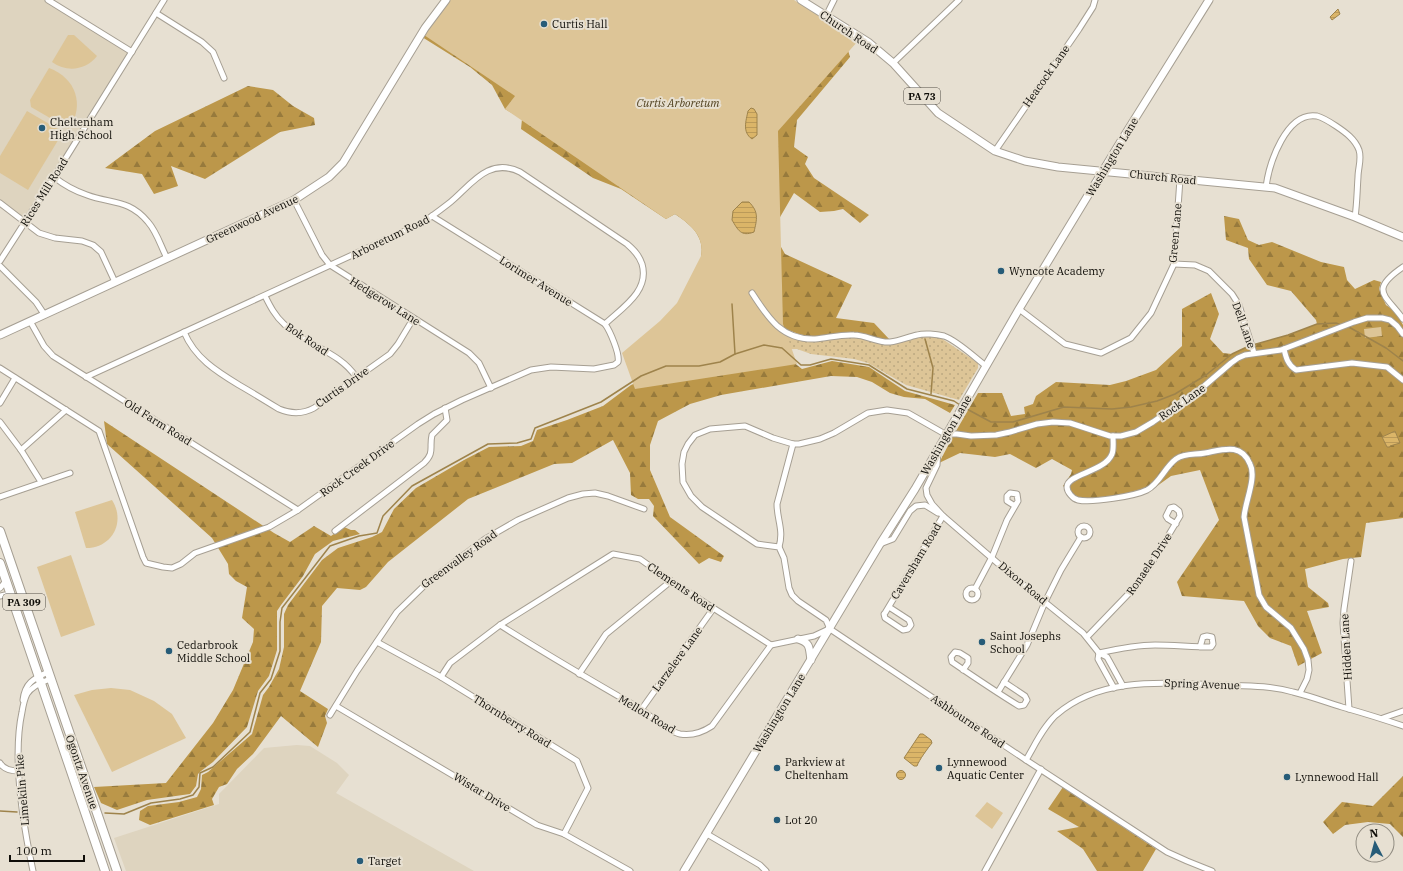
<svg xmlns="http://www.w3.org/2000/svg" width="1403" height="871" font-family="'IBM Plex Serif',serif">
<style>
.built{fill:#ded4bf}
.grass{fill:url(#grass-dots)}
.forest{fill:url(#forest-firs)}
.park{fill:#ddc597}
.water{fill:url(#water-rules);stroke:#9e834b}
.lines{fill:none;stroke-linecap:round;stroke-linejoin:round}
.stream{stroke:#9e834b;stroke-width:1.5}
.minor-casing{stroke:#a69f93;stroke-width:7}
.major-casing{stroke:#a69f93;stroke-width:9}
.highway-casing{stroke:#a69f93;stroke-width:10}
.minor{stroke:#fff;stroke-width:5}
.major{stroke:#fff;stroke-width:7}
.highway{stroke:#fff;stroke-width:8}
.poi-dot{fill:#275c78;stroke:#e7e0d2;stroke-width:1.5}
.labels{text-anchor:middle;dominant-baseline:central;stroke-width:4;stroke-linejoin:round;paint-order:stroke}
.shield{fill:#e7e0d2;stroke:#504c45;stroke-width:1}
.shield-label{font-size:10px;font-weight:bold;fill:#0f0d08}
.poi-label{font-size:11px;fill:#0f0d08;stroke:#e7e0d2;text-anchor:start}
.street-label{font-size:11px;fill:#0f0d08;stroke:#e7e0d2}
.park-label{font-size:11px;font-style:italic;fill:#50401e;stroke:#e7e0d2}
</style>
<defs>
<pattern id="grass-dots" width="8" height="8" patternUnits="userSpaceOnUse"><rect width="8" height="8" fill="#ddc597"/><path d="M2 2h.1M6 6h.1" fill="none" stroke="#bca881" stroke-width="1.8" stroke-linecap="round"/></pattern>
<pattern id="forest-firs" width="22" height="20" patternUnits="userSpaceOnUse"><rect width="22" height="20" fill="#bc974a"/><path d="M5 1l3.5 6h-7zM16 11l3.5 6h-7z" fill="#977a3c"/></pattern>
<pattern id="water-rules" width="6" height="5" patternUnits="userSpaceOnUse"><rect width="6" height="5" fill="#dbb568"/><path d="M0 2.5h6" fill="none" stroke="#bb9a59"/></pattern>
</defs>
<rect width="100%" height="100%" fill="#e7e0d2"/>
<g class="built">
<path d="M0,0H44L132,52L25,223L0,203Z"/>
<path d="M297,745L310,746L337,763L349,775L336,793L474,871H126L114,838L219,804V794L264,748Z"/>
</g>
<path class="grass" d="M767,320L802,340L850,336L880,342L918,336H931L941,338L978,363V368L959,400L906,385L868,363L854,359L811,354L797,349L622,353Z"/>
<g class="forest">
<path d="M425,33L847,47L850,57L797,120L794,147L808,157L805,164L814,178L869,215L860,223L843,209L834,211L820,212L794,193L772,231L785,254L852,285L836,318L874,323L890,340C878,340 866,334 854,333C844,332 835,334 826,335C807,339 792,333 776,323L701,256C705,236 690,224 675,214L666,219L621,189L593,178L521,129L522,119L505,109L492,85L470,67L422,37Z"/>
<path d="M248,86L273,90L293,106L314,118L315,125L280,132L205,179L171,166L178,186L154,194L142,174L105,168L155,131Z"/>
<path d="M1224,216L1239,219L1248,240L1259,245L1272,242L1321,262L1344,267L1347,280L1355,289L1374,280L1381,282L1379,289L1386,305L1396,312L1403,325V518L1366,523L1361,557L1343,559L1305,569L1308,587L1328,603L1329,607L1307,611L1322,653L1298,666L1291,646L1270,638L1258,626L1244,601L1182,596L1177,582L1219,520L1200,470L1171,476L1146,494L1080,499L1063,486L1071,474L1072,470L1052,459L1036,468L1010,454L995,457L960,453L939,463L952,438L978,393H1002L1011,416L1025,414L1024,407L1033,404L1036,396L1056,382L1110,385L1126,381L1156,370L1182,346V309L1211,293L1219,314L1210,339L1223,353L1232,354L1249,346L1288,335L1317,324L1316,320L1291,291L1267,285L1249,259L1248,248L1226,240Z"/>
<path d="M788,358L802,369L832,361L869,367L905,391L955,405L950,413L925,399L904,397L890,393L872,382L857,377L831,376L721,395L690,404L658,421L650,445V470L670,517L724,556L721,562L709,558L699,564L653,516L654,506L649,499H638L631,495L630,473L613,440L572,463L554,464L468,499L388,562L366,587L360,590L337,588L322,606L321,642L300,691L328,709L325,716L327,723L318,747L281,716L253,754L237,769L227,784L219,787L212,799L214,805L150,825L139,820L140,811L148,806L179,802L197,797L201,789L202,775L208,772L252,734L263,695L269,687L279,669L284,647V614L288,605L322,560L338,548L372,537L382,532L394,509L416,488L464,460L489,447L521,446L533,441L537,430L567,420L603,406L631,385L656,374Z"/>
<path d="M104,421L274,533L290,542L314,526L331,536L344,527L351,530H355L360,534L333,541L315,554L303,576L281,605L277,611V650L269,676L258,691L247,727L213,762L201,771L198,774L196,786L190,794L147,800L117,810L101,803L94,787L166,783L213,723L233,690L253,642L254,629L242,618L247,587L236,581L229,574L228,564L212,538L107,444Z"/>
<path d="M1403,776V837L1390,824L1368,822L1345,825L1333,834L1323,822L1342,802L1373,806Z"/>
<path d="M1063,787L1156,849L1143,871H1097L1083,849L1057,831L1079,827L1048,809Z"/>
</g>
<g class="park">
<path d="M450,0H794L858,41L778,131L783,324L797,364L635,389L622,353L660,321L677,303L701,256C705,236 690,224 675,214L666,219L505,109L515,96L424,35Z"/>
<path d="M68,35H74L97,56C86,70 67,73 52,62Z"/>
<path d="M49,68C76,78 85,105 69,129L31,107L30,100Z"/>
<path d="M27,111L63,132L28,190L0,173V156Z"/>
<path d="M1381,327L1382,336L1365,338L1364,329Z"/>
<path d="M112,500C126,522 112,548 86,548L75,512Z"/>
<path d="M71,555L95,625L61,637L37,567Z"/>
<path d="M111,688L130,690L154,701L172,714L186,738L112,772L74,695L92,690Z"/>
<path d="M987,802L1003,813L992,829L975,816Z"/>
</g>
<g class="water">
<path d="M1338,9L1340,14L1332,20L1330,17Z"/>
<path d="M751,108L754,109L757,114V135L752,139C742,132 746,121 748,111Z"/>
<path d="M742,202H749C759,212 757,219 754,232C741,237 738,230 732,220L733,211Z"/>
<path d="M1395,431L1400,443L1390,446V447H1387L1382,437Z"/>
<path d="M920,734H923L931,740L932,743C928,748 919,760 917,766H914L904,758Z"/>
<circle cx="901" cy="775" r="4.5"/>
</g>
<g class="lines">
<g class="stream">
<path d="M732,304L735,354"/>
<path d="M1347,326L1386,348L1403,361"/>
<path d="M925,339L933,368L931,394"/>
<path d="M965,408L991,422H1013L1064,407L1112,409L1131,407L1157,401L1175,394L1206,375L1232,354L1249,346L1288,335L1317,324L1336,323L1341,325"/>
<path d="M0,811L17,812"/>
<path d="M105,813L124,814L151,803L180,799L193,795L199,787L200,773L213,767L250,732L260,693L271,679L280,651V622L282,608L330,546L359,536L377,533L383,516L412,486L488,444L517,443L531,439L535,428L601,402L641,376L666,366H699L720,362L735,354L764,345L782,348L801,365H810L831,359L869,365L907,389L954,401L960,405"/>
</g>
<g class="minor-casing">
<g id="minor">
<path d="M48,0L132,52"/>
<path d="M156,13L202,42L213,52L224,78"/>
<path d="M826,16L834,0"/>
<path d="M893,63L959,0"/>
<path d="M995,151L1079,29L1093,7L1095,0"/>
<path d="M54,177C64,185 75,191 87,195C111,204 129,199 148,222C157,232 161,247 167,258"/>
<path d="M1266,187C1269,164 1286,111 1317,116C1324,118 1330,122 1336,126C1345,132 1355,139 1359,150C1362,159 1358,168 1358,177C1357,191 1357,204 1355,217"/>
<path d="M294,200L322,255L330,265L469,353L479,363L491,388"/>
<path d="M0,203L39,233L55,238L82,241L93,245L101,252L115,282"/>
<path d="M0,261L54,177L164,0"/>
<path d="M1174,264L1195,265L1209,271L1232,294L1239,305L1254,353"/>
<path d="M0,266L36,302L44,314"/>
<path d="M1403,267C1368,291 1386,295 1403,319"/>
<path d="M752,293C768,318 782,340 815,339C828,338 841,334 854,335C866,335 878,343 890,342C900,341 908,337 917,335C924,333 936,334 944,336C958,341 974,357 986,366"/>
<path d="M265,296C270,306 275,316 284,324C305,345 340,352 356,377"/>
<path d="M1019,309L1065,344L1101,353L1131,338L1151,313L1174,264L1180,179"/>
<path d="M30,321L44,346L53,356L298,510"/>
<path d="M184,332C195,358 216,371 239,385C253,393 266,401 279,409C291,414 303,414 314,408L390,354L398,344L413,319"/>
<path d="M1284,349C1286,358 1288,365 1296,370L1352,363L1387,367L1403,380"/>
<path d="M0,368L99,431L143,557L146,563L163,567L172,568L181,564L195,553L269,527L298,510L418,424L434,414L462,400L531,370L551,367L594,369L614,365L618,362C620,354 610,331 605,324L432,216"/>
<path d="M86,377L420,224C430,218 439,211 448,204C470,187 487,156 520,172L627,244C634,250 639,255 642,264C650,291 622,308 605,324"/>
<path d="M0,403L15,378"/>
<path d="M0,422L21,450L41,482"/>
<path d="M1113,436C1113,442 1114,449 1112,454C1105,472 1067,474 1067,487C1067,492 1073,499 1078,500C1092,503 1135,496 1147,490C1160,483 1164,468 1176,459C1185,453 1195,455 1205,453C1222,450 1241,442 1250,464C1257,477 1245,502 1244,517L1259,595L1266,607L1291,628L1304,649L1308,660L1309,670L1307,679L1300,693"/>
<path d="M21,450L66,410"/>
<path d="M938,450L937,465L926,488L927,495L932,504L943,516L1015,578L1083,633L1099,653L1107,657L1123,686"/>
<path d="M0,497L70,473"/>
<circle cx="1084" cy="532" r="6"/>
<path d="M335,531L424,463C435,452 429,448 432,435L447,420L445,408"/>
<path d="M880,544L893,539L910,511L916,506L925,505L938,513"/>
<path d="M779,547C784,530 777,520 777,504L793,444"/>
<path d="M0,588L6,581"/>
<circle cx="972" cy="594" r="6"/>
<path d="M975,589L992,557L1007,520L1018,501L1017,494L1010,493L1007,496V501L1015,506"/>
<path d="M0,596L5,595L12,597"/>
<path d="M889,607L909,620L911,625L908,629L903,630L885,618L884,614L885,613L943,516"/>
<path d="M500,625C546,654 592,681 639,708C651,716 667,731 680,734C692,736 703,732 712,726L771,645"/>
<path d="M830,629L826,620L798,601L792,595L789,588L784,558L779,547L757,544L702,507L691,496L683,482L682,464L684,452L688,444L695,435L710,429L745,426L773,438L793,444H799L820,439L834,433L868,413L887,410L908,413L945,434H957L971,436L996,435L1010,432L1037,424L1053,422L1070,423L1110,436H1121L1136,432L1153,422L1203,387L1231,363L1238,358L1245,355L1281,350L1354,322L1367,318H1382L1390,320L1397,326L1403,334"/>
<path d="M830,629L1026,760L1167,852L1187,861L1212,871"/>
<path d="M1087,637L1137,585L1150,566L1180,516L1179,511L1174,507L1170,508L1166,516L1168,519L1176,524"/>
<path d="M377,642L441,677L577,761L588,788L564,834"/>
<path d="M1099,653C1117,649 1136,645 1155,645C1174,645 1192,647 1211,647L1213,644L1212,637L1207,636L1203,637L1200,647"/>
<path d="M1099,653L1098,659L1114,688"/>
<path d="M963,670L968,663V658L960,653L955,652L951,657L952,662C974,677 996,692 1019,706L1024,705L1027,700L1025,696L1004,682"/>
<path d="M579,674L606,634L671,581"/>
<path d="M441,677L450,663L500,625L613,554L640,559L671,581L771,645L814,636L829,629"/>
<path d="M998,692L1027,645L1045,602L1061,570L1081,537"/>
<path d="M23,700C25,683 33,679 48,672"/>
<path d="M336,706L537,825L564,834L630,871"/>
<path d="M1349,709L1343,623L1344,609L1351,561"/>
<path d="M641,710L713,609"/>
<path d="M330,715L357,671L397,612L428,582L485,539L518,520L568,498L583,494L595,493L608,496L644,509"/>
<path d="M1383,718L1403,711"/>
<path d="M1026,760C1035,745 1043,727 1056,715C1101,676 1164,683 1218,685C1243,686 1269,685 1293,692C1310,696 1326,702 1342,707C1363,713 1383,719 1403,726"/>
<path d="M0,763C4,770 12,771 19,771"/>
<path d="M707,834L760,865L766,871"/>
<path d="M33,871C23,824 12,758 22,712C23,706 24,700 27,694C32,686 42,682 50,679"/>
<path d="M985,871L1041,769"/>
</g>
</g>
<g class="major-casing">
<g id="major">
<path d="M801,0L868,42L893,63L938,113L995,151L1025,161L1058,167L1275,188L1355,217L1403,237"/>
<path d="M0,335L294,200L329,177L343,163L425,28L446,0"/>
<path d="M798,639C811,643 809,648 811,660"/>
<path d="M684,871L880,544L915,489L1019,309L1121,141L1209,0"/>
</g>
</g>
<g class="highway-casing">
<g id="highway">
<path d="M0,531L117,871"/>
<path d="M0,563L105,871"/>
</g>
</g>
<use href="#minor" class="minor"/>
<use href="#major" class="major"/>
<use href="#highway" class="highway"/>
</g>
<g class="poi-dot">
<circle cx="544" cy="24" r="4"/>
<circle cx="42" cy="128" r="4"/>
<circle cx="1001" cy="271" r="4"/>
<circle cx="982" cy="642" r="4"/>
<circle cx="169" cy="651" r="4"/>
<circle cx="777" cy="768" r="4"/>
<circle cx="939" cy="768" r="4"/>
<circle cx="1287" cy="777" r="4"/>
<circle cx="777" cy="820" r="4"/>
<circle cx="360" cy="861" r="4"/>
</g>
<g class="labels">
<g class="shield">
<rect x="904" y="88" width="36" height="16" rx="3"/>
<rect x="3" y="594" width="42" height="16" rx="3"/>
</g>
<g class="shield-label">
<text x="922" y="96">PA 73</text>
<text x="24" y="602">PA 309</text>
</g>
<g class="poi-label">
<text x="552" y="24">Curtis Hall</text>
<text x="50" y="122">Cheltenham<tspan x="50" dy="13">High School</tspan></text>
<text x="1009" y="271">Wyncote Academy</text>
<text x="990" y="636">Saint Josephs<tspan x="990" dy="13">School</tspan></text>
<text x="177" y="645">Cedarbrook<tspan x="177" dy="13">Middle School</tspan></text>
<text x="785" y="762">Parkview at<tspan x="785" dy="13">Cheltenham</tspan></text>
<text x="947" y="762">Lynnewood<tspan x="947" dy="13">Aquatic Center</tspan></text>
<text x="1295" y="777">Lynnewood Hall</text>
<text x="785" y="820">Lot 20</text>
<text x="368" y="861">Target</text>
</g>
<g class="street-label">
<text transform="translate(849 32) rotate(34)">Church Road</text>
<text transform="translate(1046 76) rotate(-55)">Heacock Lane</text>
<text transform="translate(1112 157) rotate(-59)">Washington Lane</text>
<text transform="translate(1163 177) rotate(6)">Church Road</text>
<text transform="translate(44 192) rotate(-58)">Rices Mill Road</text>
<text transform="translate(252 219) rotate(-25)">Greenwood Avenue</text>
<text transform="translate(1175 233) rotate(-85)">Green Lane</text>
<text transform="translate(390 237) rotate(-26)">Arboretum Road</text>
<text transform="translate(536 281) rotate(32)">Lorimer Avenue</text>
<text transform="translate(385 301) rotate(32)">Hedgerow Lane</text>
<text transform="translate(1244 325) rotate(70)">Dell Lane</text>
<text transform="translate(307 339) rotate(34)">Bok Road</text>
<text transform="translate(342 387) rotate(-35)">Curtis Drive</text>
<text transform="translate(1182 402) rotate(-35)">Rock Lane</text>
<text transform="translate(158 422) rotate(32)">Old Farm Road</text>
<text transform="translate(946 435) rotate(-60)">Washington Lane</text>
<text transform="translate(357 468) rotate(-36)">Rock Creek Drive</text>
<text transform="translate(459 559) rotate(-36)">Greenvalley Road</text>
<text transform="translate(916 561) rotate(-59)">Caversham Road</text>
<text transform="translate(1149 564) rotate(-56)">Ronaele Drive</text>
<text transform="translate(1023 583) rotate(40)">Dixon Road</text>
<text transform="translate(681 587) rotate(34)">Clements Road</text>
<text transform="translate(1346 647) rotate(-93)">Hidden Lane</text>
<text transform="translate(677 659) rotate(-54)">Larzelere Lane</text>
<text transform="translate(1202 684) rotate(2)">Spring Avenue</text>
<text transform="translate(779 713) rotate(-59)">Washington Lane</text>
<text transform="translate(647 714) rotate(31)">Mellon Road</text>
<text transform="translate(512 721) rotate(32)">Thornberry Road</text>
<text transform="translate(968 721) rotate(34)">Ashbourne Road</text>
<text transform="translate(82 772) rotate(71)">Ogontz Avenue</text>
<text transform="translate(22 790) rotate(-95)">Limekiln Pike</text>
<text transform="translate(482 792) rotate(31)">Wistar Drive</text>
</g>
<g class="park-label">
<text x="678" y="103">Curtis Arboretum</text>
</g>
</g>
<g transform="translate(1375 843) rotate(354)"><circle r="19" fill="#e7e0d2" stroke="#918c81"/>
<path d="M0-3L7 15L0 10L-7 15Z" fill="#275c78"/>
<text y="-6" font-size="11" font-weight="bold" text-anchor="middle" fill="#0f0d08">N</text>
</g>
<path d="M10 855v6h74v-6" fill="none" stroke="#0f0d08" stroke-width="2"/>
<text x="16" y="855" font-size="12" fill="#0f0d08" stroke="#e7e0d2" stroke-width="3" paint-order="stroke">100 m</text>
</svg>
